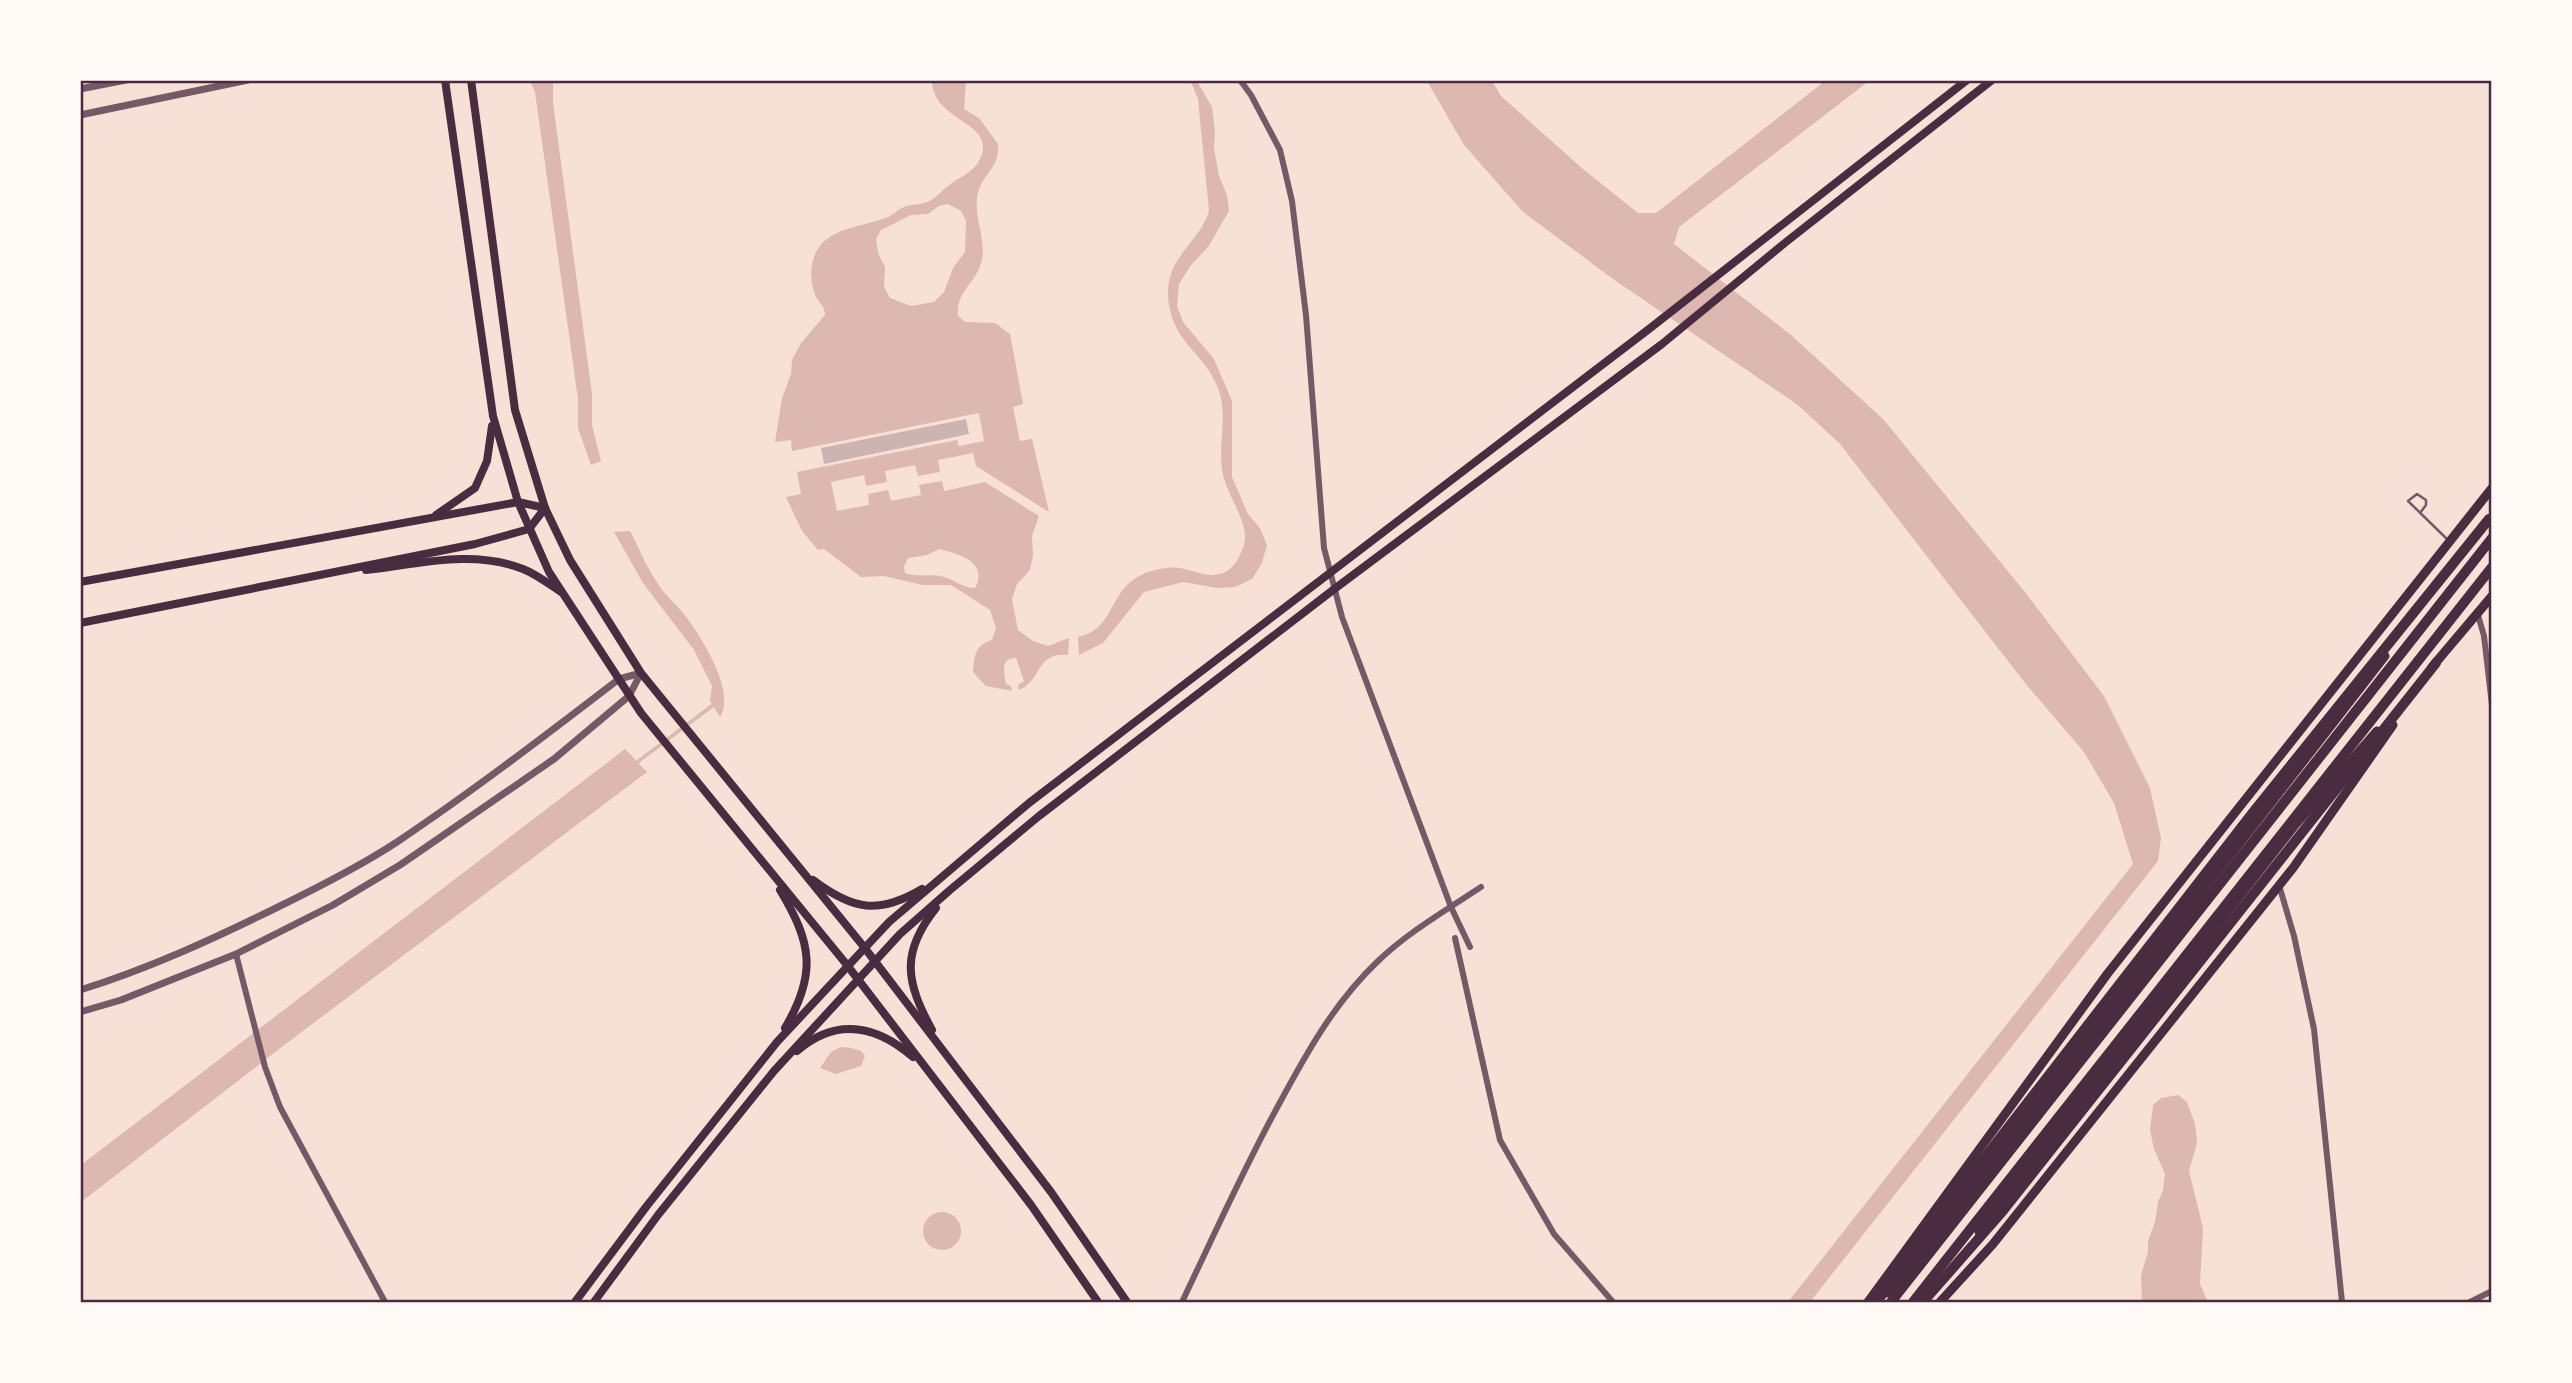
<svg xmlns="http://www.w3.org/2000/svg" width="2572" height="1383" font-family="'Varela Round',sans-serif">
<style>
.water{fill:#dcb8b0;fill-rule:evenodd}
.lines{fill:none;stroke-linecap:round;stroke-linejoin:round}
.stream{stroke:#dcb8b0;stroke-width:3.5}
.building{fill:#ccb4b1}
.service{stroke:#755966;stroke-width:2.5}
.minor{stroke:#755966;stroke-width:6}
.tertiary{stroke:#755966;stroke-width:7}
.secondary{stroke:#4a2c40;stroke-width:8}
.primary{stroke:#4a2c40;stroke-width:9}
.trunk{stroke:#4a2c40;stroke-width:10}
.neatline{fill:none;stroke:#4a2c40;stroke-width:2.5}
</style>
<rect width="100%" height="100%" fill="#f7e1d7"/>
<g class="water">
<path d="M530,81H553V103L592,394V425L601,461L591,465L578,428V399L535,92Z"/>
<path d="M932,81H966L964,109L979,118L998,144C1000,168 983,173 978,193C972,216 988,241 981,263C975,285 956,290 958,316L965,322L995,323L1010,334L1023,404L1013,407L1020,441L1032,439L1049,512L976,466L973,453L938,460L940,472L918,476L915,465L885,471L887,482L866,486L864,475L831,482L837,511L869,505L868,494L888,490L891,501L921,495L919,485L942,481L944,491L985,482L1039,516L1032,536L1033,555L1030,570L1017,584L1012,599L1018,630L1033,641L1048,646L1069,638L1068,655C1035,652 1043,680 1019,690L1018,685L1024,681L1016,658C1000,657 1004,673 1006,684L1011,686L1012,691L986,686L973,672C974,656 975,645 992,640L996,628L990,610L951,585H923L884,576L861,577L824,549L818,550L802,531L786,497L801,494L797,472L957,440L959,446L984,441L979,413L792,451L791,440L775,442L782,398L791,374L792,360L801,343L825,315C825,306 820,304 816,297C811,286 810,272 813,260C822,227 861,228 888,217C894,214 899,209 906,206C913,204 920,205 927,202C937,198 943,189 952,183C964,175 977,170 982,154C992,121 933,121 932,81ZM948,204L961,211L966,220L965,252L953,268L944,292L934,302L911,306L890,298L884,287L885,267L878,253L876,239L881,230L911,215L928,214L939,206ZM939,549C959,554 989,562 975,588C963,588 955,580 944,577C931,573 917,578 905,573L904,567L908,558L927,555Z"/>
<path d="M1187,81H1197L1212,107L1215,132L1214,148L1219,176L1227,195L1229,211L1208,247L1191,265L1179,284L1177,306L1183,322L1214,359L1232,401V477L1248,514L1260,528L1267,545L1262,563L1252,579L1235,587L1217,588L1183,582L1144,592L1103,643L1079,655L1078,637C1114,630 1108,593 1139,576C1150,570 1167,566 1180,568C1197,571 1215,582 1231,568C1238,562 1246,545 1245,535C1243,514 1228,496 1223,475C1217,447 1228,418 1219,391C1205,350 1170,344 1168,294C1167,256 1200,242 1209,211L1198,99L1192,84Z"/>
<path d="M1427,81H1492L1501,96L1583,169L1638,213H1656L1825,81H1869L1679,227L1674,244L1791,335L1883,419L2025,592L2104,696L2150,788L2161,838L2158,861L1810,1302H1788L2133,864L2114,803L2084,752L2025,683L1840,444L1798,405L1613,279L1523,212L1464,145Z"/>
<path d="M630,531C639,548 647,568 658,584C665,595 675,603 683,613C700,634 737,692 720,717L710,701L712,686L694,650L643,583L614,532Z"/>
<path d="M625,749L647,772L287,1043L81,1202V1165Z"/>
<path d="M841,1047L851,1048L861,1051L865,1056L861,1066L836,1074L820,1068L831,1052Z"/>
<path d="M2178,1095L2187,1102L2195,1124L2197,1143L2189,1171L2203,1228L2200,1284L2208,1302H2142L2141,1275L2148,1252V1241L2155,1222L2158,1202L2163,1190L2165,1174L2154,1149L2150,1130L2153,1105L2161,1098Z"/>
<circle cx="942" cy="1231" r="19"/>
</g>
<g class="lines">
<path class="stream" d="M636,763L716,703"/>
</g>
<path class="building" d="M966,419L969,434L824,464L821,448Z"/>
<g class="lines">
<path class="service" d="M2420,513L2426,505V500L2417,494L2408,501L2448,540"/>
<g class="minor">
<path d="M1240,80L1251,95L1280,150L1292,201L1306,315L1324,548L1342,617L1451,907L1470,947"/>
<path d="M2478,615L2484,636L2492,705"/>
<path d="M2279,885L2294,936L2314,1029L2342,1302"/>
<path d="M1455,938L1500,1140L1554,1234L1613,1302"/>
<path d="M236,954L265,1067L280,1107L385,1302"/>
<path d="M1182,1302C1213,1237 1243,1170 1278,1106C1306,1054 1334,1003 1377,962C1407,933 1446,910 1481,887"/>
<path d="M2470,1302L2492,1291"/>
</g>
<g class="tertiary">
<path d="M80,89L126,80"/>
<path d="M80,115L248,80"/>
<path d="M80,990C148,969 213,939 276,908C317,888 359,867 397,842C473,791 546,735 619,679L641,673"/>
<path d="M80,1012L121,1000L236,954L333,905L400,865L554,759L629,696L641,673"/>
</g>
<g class="secondary">
<path d="M445,80L493,416L518,502L549,572L641,713L847,965L1031,1205L1098,1302"/>
<path d="M471,80L515,410L545,508L570,560L641,673L864,947L1051,1192L1127,1302"/>
<path d="M436,515L475,488L487,461L492,426"/>
<path d="M366,570C418,564 473,549 523,569C536,574 549,584 561,592"/>
<path d="M80,582L518,502L545,508"/>
<path d="M80,623L475,544L529,529L545,508"/>
<path d="M813,880C853,910 878,915 922,889"/>
<path d="M780,890C812,943 817,974 785,1028"/>
<path d="M932,1030C906,982 900,953 936,908"/>
<path d="M797,1051C836,1017 876,1025 913,1057"/>
<path d="M575,1302L646,1207L777,1042L889,922L1029,803L1649,329L1967,80"/>
<path d="M594,1302L658,1215L774,1071L900,934L950,890L1039,816L1333,590L1662,344L1786,242L1992,80"/>
</g>
<g class="primary">
<path d="M2432,667L2492,596"/>
<path d="M1979,1232L2295,825L2377,731"/>
<path d="M1887,1293L1911,1267L2385,656"/>
<path d="M1868,1302L2108,973L2492,488"/>
<path d="M1940,1302L1993,1244L2293,868L2393,725"/>
</g>
<g class="trunk">
<path d="M1877,1302L1906,1259L2254,811L2489,519"/>
<path d="M1891,1302L2492,538"/>
<path d="M1913,1302L2492,567"/>
<path d="M1923,1302L2002,1212L2436,663"/>
</g>
</g>
<rect width="2572" height="1383" fill="none" stroke="#fffaf5" stroke-width="164"/>
<rect x="82" y="82" width="2408" height="1219" class="neatline"/>
</svg>
